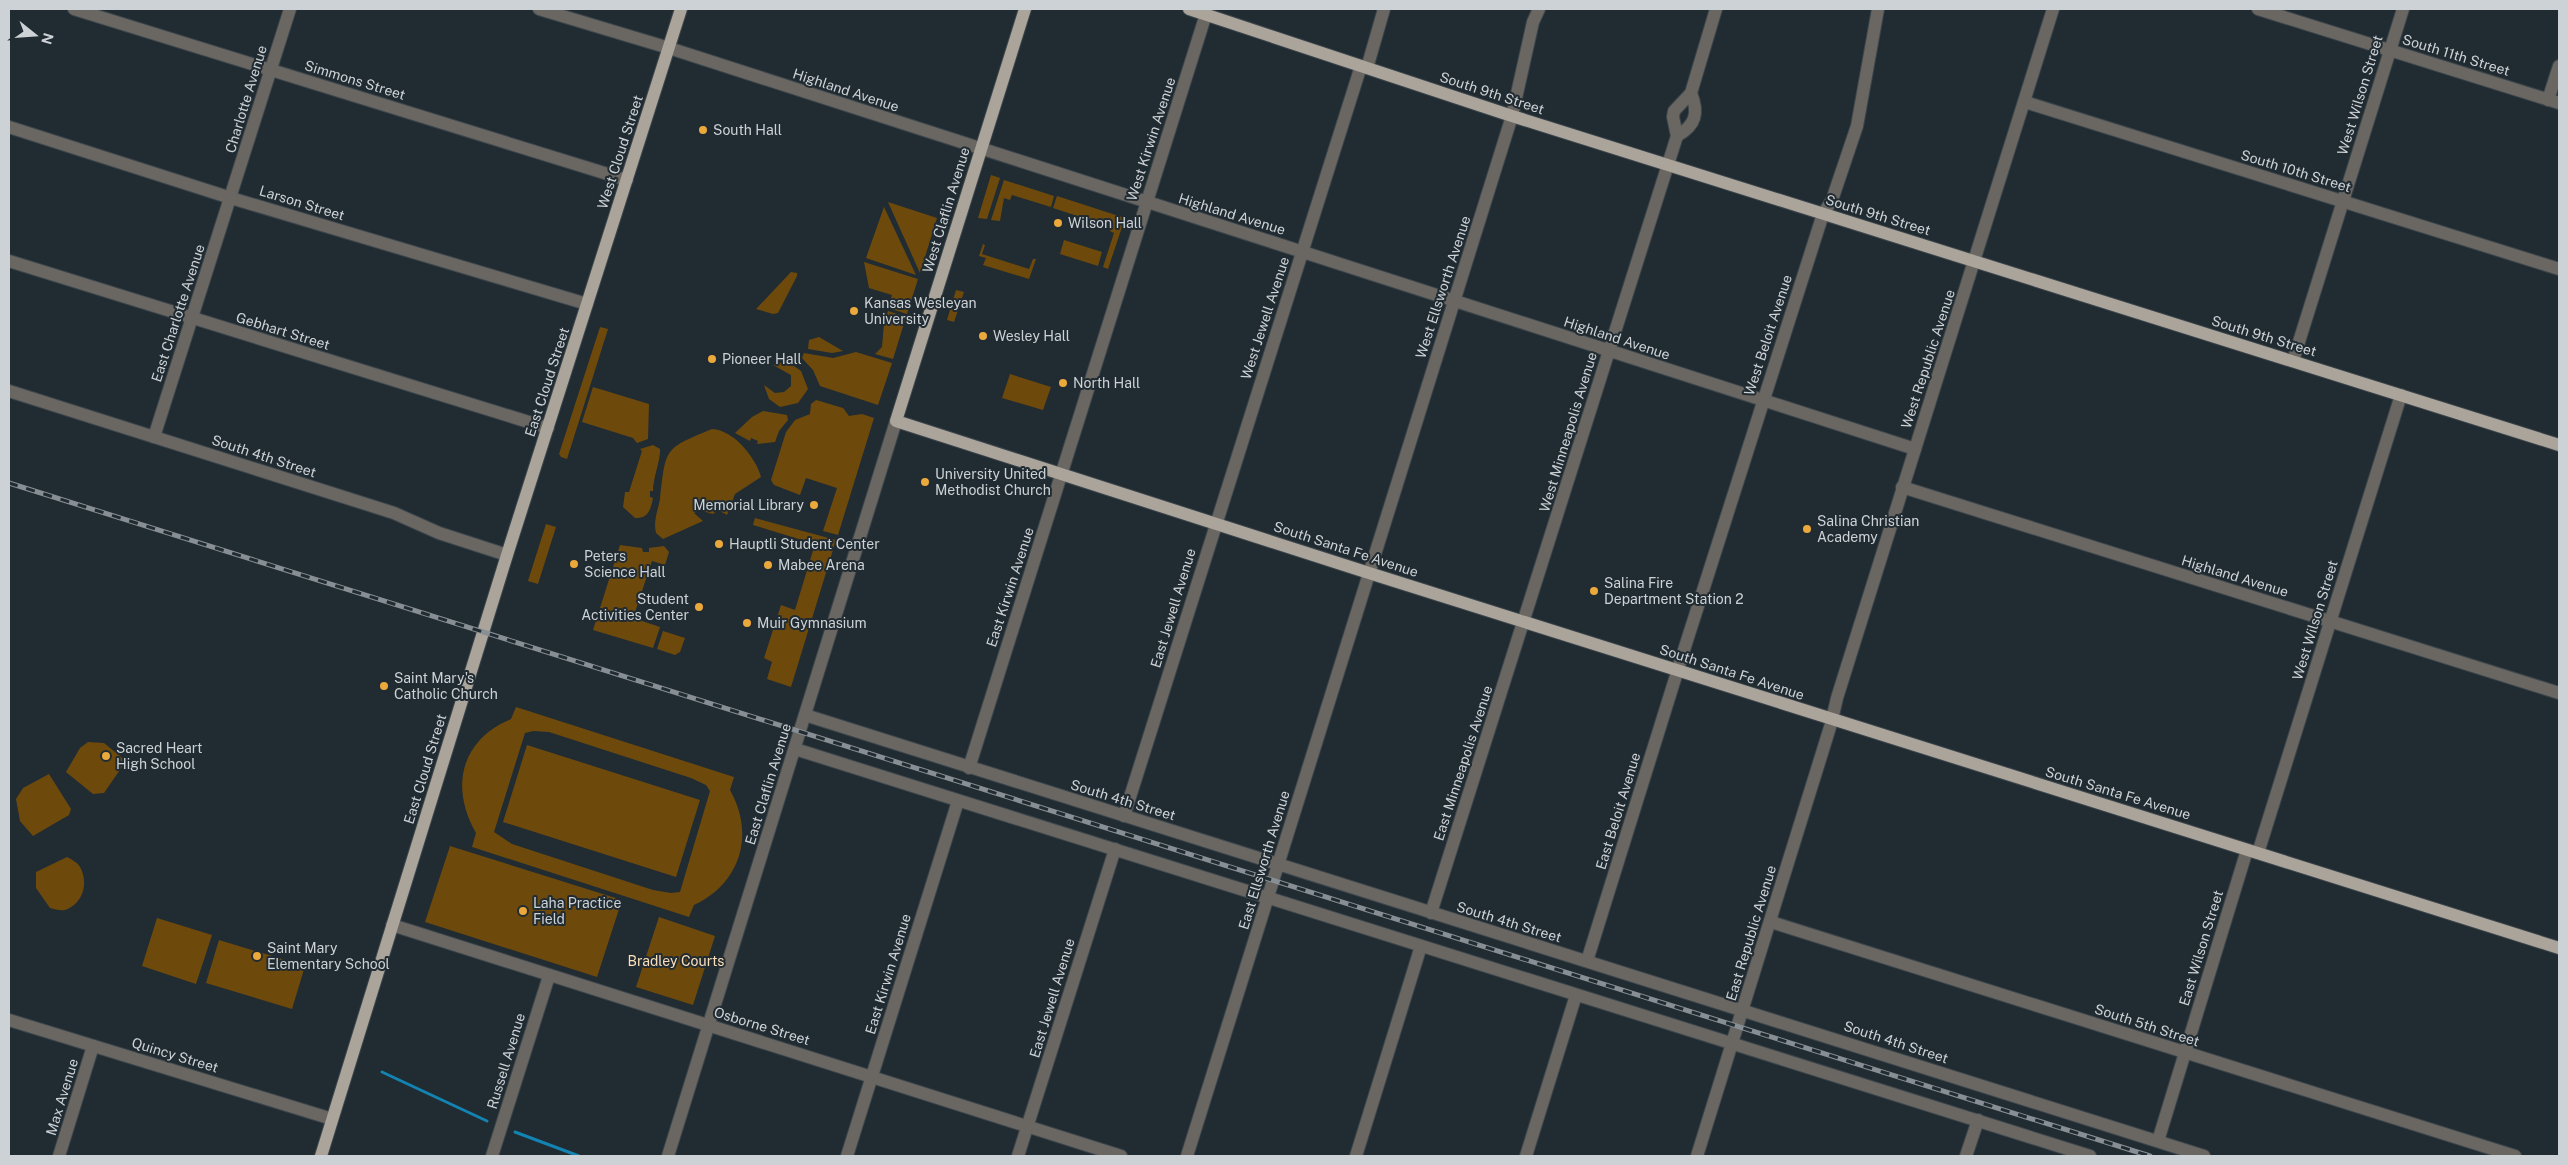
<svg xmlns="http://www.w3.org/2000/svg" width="2568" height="1165" font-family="'Public Sans',sans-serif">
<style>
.green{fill:#6d4a0c;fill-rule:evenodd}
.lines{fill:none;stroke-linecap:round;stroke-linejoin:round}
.stream{stroke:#1383b2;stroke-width:3}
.minor-casing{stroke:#3c464c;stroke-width:14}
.major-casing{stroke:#3c464c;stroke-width:14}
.minor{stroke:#6a6762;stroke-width:12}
.major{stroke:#aba49a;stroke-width:12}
.rail-casing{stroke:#878f94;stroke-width:5}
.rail{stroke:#212b32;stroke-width:3;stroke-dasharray:9;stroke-linecap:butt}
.poi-dot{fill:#eca93b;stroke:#212b32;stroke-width:2}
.labels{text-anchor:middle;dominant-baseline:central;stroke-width:4;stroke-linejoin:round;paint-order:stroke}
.street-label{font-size:14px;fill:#ccd2d6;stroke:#212b32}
.poi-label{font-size:14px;fill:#ccd2d6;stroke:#212b32;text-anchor:start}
.park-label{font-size:14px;fill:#fbdfba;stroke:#212b32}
</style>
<rect width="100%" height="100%" fill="#212b32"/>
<g class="green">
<path d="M991,175L1000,178L987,219L978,218Z"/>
<path d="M1004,180L1054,196L1051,207L1012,195L1010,200L1004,198L1000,221L991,220Z"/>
<path d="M1057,196L1125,218L1108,269L1103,267L1114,233L1110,231L1111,227L1053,208Z"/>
<path d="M888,202L937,218L920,273Z"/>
<path d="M884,207L916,275L866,258Z"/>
<path d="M1064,240L1102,252L1098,266L1060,254Z"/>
<path d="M983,244L985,245L982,254L1029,269L1033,259H1036L1029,279L983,265L986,258L979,256Z"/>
<path d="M864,262L918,279L907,314L888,308L892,295L869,288Z"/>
<path d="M791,272L797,273V276L778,313L773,314L756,309Z"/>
<path d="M956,290L964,292L954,322L947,320Z"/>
<path d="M888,311L906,317L893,359L875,354L882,347L884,324Z"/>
<path d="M600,327L608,329L567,459L561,457L559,454Z"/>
<path d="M819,337L843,351L832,353L808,349L809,340Z"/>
<path d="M856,352L892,363L878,405L820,386L813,370L802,358L804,353L833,358Z"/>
<path d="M787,361L801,371L808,389L798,403L780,407L769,399L764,385L775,393L784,392L791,386V375L773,365Z"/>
<path d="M1010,374L1051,387L1043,410L1002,398Z"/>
<path d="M593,387L649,404L648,439L637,443L633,438L582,422Z"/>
<path d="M816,400L843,408L849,416L862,414L874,418L838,535L823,531L837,488L806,478L800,495L774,485L771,480L786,432L795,420L810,414L811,404Z"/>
<path d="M763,411L787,415L788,420L779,431L775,442L757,444L758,441L751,438L750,441L735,433L752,417Z"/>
<path d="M712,429C734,430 756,458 761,477L735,494L727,515L718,510L713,514L699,510L694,513L703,521L663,539L656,533C653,521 658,510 660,499C666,447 664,449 712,429Z"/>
<path d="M653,445L660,449C661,459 653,478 653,491H650V497L653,498C651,509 648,519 635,518L623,507L625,492H629L642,451L640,449Z"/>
<path d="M755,518L836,540L791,687L767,679L772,662L764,658L781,605L795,610L815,544L753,525Z"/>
<path d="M546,524L556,527L538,584L528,581Z"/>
<path d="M620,545L642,548L643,552H649V548L664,546L669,552L665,565L652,561L633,618L660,627L653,648L593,630Z"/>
<path d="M663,631L685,638L680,652L675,655L657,649Z"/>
<path d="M516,707L734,777L730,790C755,834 741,883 694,905L689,917L472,847L476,833C450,788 460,740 511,719ZM533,731L549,732L691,778L706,785L710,791L680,892L671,893L653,890L512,844L494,832L525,733Z"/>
<path d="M88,742L104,743L126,761L104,793L93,794L66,772L80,748Z"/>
<path d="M527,745L700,800L676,877L503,822Z"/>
<path d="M49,774L71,809L69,815L33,836L20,821L16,799L23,788Z"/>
<path d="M450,846L622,900L597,977L425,922Z"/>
<path d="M67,857C71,859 78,863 80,867C89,883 83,904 65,910C61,911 54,909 50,908L36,888V872Z"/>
<path d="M659,917L715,936L693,1005L636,987Z"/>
<path d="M157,918L212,935L196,984L142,966Z"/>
<path d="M219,940L305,966L292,1009L206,983Z"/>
</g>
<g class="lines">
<g class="stream">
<path d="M382,1072L487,1121"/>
<path d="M515,1132L579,1156"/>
</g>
<g class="minor-casing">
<g id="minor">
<path d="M74,9L627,180"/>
<path d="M539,9L669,48L1915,449"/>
<path d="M2258,9L2559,103"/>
<path d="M1367,68L1384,9"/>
<path d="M2548,100L2559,66"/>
<path d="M2025,102L2559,269"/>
<path d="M9,127L231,198L587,304"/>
<path d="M1677,136C1696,125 1699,113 1691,93"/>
<path d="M9,261L548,428"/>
<path d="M2293,361L2403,9"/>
<path d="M9,391L394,513L439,533L507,555"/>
<path d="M154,437L290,9"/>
<path d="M1902,487L2559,693"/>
<path d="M805,715L2204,1156"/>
<path d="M795,749L2090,1156"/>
<path d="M969,768L1206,14"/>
<path d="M1124,816L1361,66"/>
<path d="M2258,853L2401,395"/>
<path d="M1431,913L1677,136L1673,117L1674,111L1691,93L1716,9"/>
<path d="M1771,922L2515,1156"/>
<path d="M392,925L1121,1156"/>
<path d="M1587,961L1684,650L1823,214L1832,200L1857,126L1878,9"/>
<path d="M9,1020L332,1119"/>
<path d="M2158,1141L2247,850"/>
<path d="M59,1156L93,1046"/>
<path d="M492,1156L549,976"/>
<path d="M668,1156L896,421"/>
<path d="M847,1156L958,801"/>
<path d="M1018,1156L1115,849"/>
<path d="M1187,1156L1512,116L1533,22L1539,9"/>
<path d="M1356,1156L1421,946"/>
<path d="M1526,1156L1576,995"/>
<path d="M1697,1156L1831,724L1837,698L2053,9"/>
<path d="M1966,1156L1978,1120"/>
</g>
</g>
<g class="major-casing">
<g id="major">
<path d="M1025,9L896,421L1369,573L2559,948"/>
<path d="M1189,9L1512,116L2559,445"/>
<path d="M321,1156L507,555L681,9"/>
</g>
</g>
<use href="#minor" class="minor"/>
<use href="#major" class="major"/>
<g class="rail-casing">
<path id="rail" d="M9,483L2150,1156"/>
</g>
<use href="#rail" class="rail"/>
</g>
<g class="poi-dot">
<circle cx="703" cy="130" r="5"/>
<circle cx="1058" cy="223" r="5"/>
<circle cx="854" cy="311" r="5"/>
<circle cx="983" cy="336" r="5"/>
<circle cx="712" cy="359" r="5"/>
<circle cx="1063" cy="383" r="5"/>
<circle cx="925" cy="482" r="5"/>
<circle cx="814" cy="505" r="5"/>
<circle cx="1807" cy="529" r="5"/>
<circle cx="719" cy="544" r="5"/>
<circle cx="574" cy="564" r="5"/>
<circle cx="768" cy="565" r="5"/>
<circle cx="1594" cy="591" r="5"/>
<circle cx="699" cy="607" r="5"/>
<circle cx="747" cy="623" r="5"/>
<circle cx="384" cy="686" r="5"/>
<circle cx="106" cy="756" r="5"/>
<circle cx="523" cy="911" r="5"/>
<circle cx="257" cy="956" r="5"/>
</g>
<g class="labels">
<g class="street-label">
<text transform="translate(2456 55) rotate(17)">South 11th Street</text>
<text transform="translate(355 80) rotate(17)">Simmons Street</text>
<text transform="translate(846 90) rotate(18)">Highland Avenue</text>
<text transform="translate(1492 93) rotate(18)">South 9th Street</text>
<text transform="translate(2360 95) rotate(-73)">West Wilson Street</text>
<text transform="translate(246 99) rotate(-73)">Charlotte Avenue</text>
<text transform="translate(1151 139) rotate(-72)">West Kirwin Avenue</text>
<text transform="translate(620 152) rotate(-72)">West Cloud Street</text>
<text transform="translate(2296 171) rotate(17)">South 10th Street</text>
<text transform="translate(302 203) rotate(17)">Larson Street</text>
<text transform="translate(946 210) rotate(-73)">West Claflin Avenue</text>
<text transform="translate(1232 214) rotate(17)">Highland Avenue</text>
<text transform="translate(1878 215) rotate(17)">South 9th Street</text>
<text transform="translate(1443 287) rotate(-72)">West Ellsworth Avenue</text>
<text transform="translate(178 313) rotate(-72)">East Charlotte Avenue</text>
<text transform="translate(1265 318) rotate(-72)">West Jewell Avenue</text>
<text transform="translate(283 331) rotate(17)">Gebhart Street</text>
<text transform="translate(1768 335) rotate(-72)">West Beloit Avenue</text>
<text transform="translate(2264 336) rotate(17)">South 9th Street</text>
<text transform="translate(1617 338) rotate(18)">Highland Avenue</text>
<text transform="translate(1928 359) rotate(-72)">West Republic Avenue</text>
<text transform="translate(547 382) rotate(-72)">East Cloud Street</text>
<text transform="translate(1568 432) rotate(-73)">West Minneapolis Avenue</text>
<text transform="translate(264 456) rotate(18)">South 4th Street</text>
<text transform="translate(1346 549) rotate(18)">South Santa Fe Avenue</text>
<text transform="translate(2235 576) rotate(17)">Highland Avenue</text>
<text transform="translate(1010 587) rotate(-72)">East Kirwin Avenue</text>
<text transform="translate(1173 608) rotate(-73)">East Jewell Avenue</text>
<text transform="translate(2315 620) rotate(-73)">West Wilson Street</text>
<text transform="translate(1732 672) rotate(18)">South Santa Fe Avenue</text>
<text transform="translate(1463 763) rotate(-72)">East Minneapolis Avenue</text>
<text transform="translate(425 769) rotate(-73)">East Cloud Street</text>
<text transform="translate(768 784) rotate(-73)">East Claflin Avenue</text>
<text transform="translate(2118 793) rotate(17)">South Santa Fe Avenue</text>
<text transform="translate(1123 800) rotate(17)">South 4th Street</text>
<text transform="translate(1618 811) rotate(-73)">East Beloit Avenue</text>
<text transform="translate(1264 860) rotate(-73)">East Ellsworth Avenue</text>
<text transform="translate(1509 922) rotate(17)">South 4th Street</text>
<text transform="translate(1751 933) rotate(-73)">East Republic Avenue</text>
<text transform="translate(2201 948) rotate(-73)">East Wilson Street</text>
<text transform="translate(888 974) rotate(-73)">East Kirwin Avenue</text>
<text transform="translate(1052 998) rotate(-73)">East Jewell Avenue</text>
<text transform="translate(2147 1025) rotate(18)">South 5th Street</text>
<text transform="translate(762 1026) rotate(17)">Osborne Street</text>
<text transform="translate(1896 1042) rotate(18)">South 4th Street</text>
<text transform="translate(175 1055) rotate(17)">Quincy Street</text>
<text transform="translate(506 1061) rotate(-73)">Russell Avenue</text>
<text transform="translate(62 1097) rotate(-73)">Max Avenue</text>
</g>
<g class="poi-label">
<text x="713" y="130">South Hall</text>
<text x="1068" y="223">Wilson Hall</text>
<text x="864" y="303">Kansas Wesleyan<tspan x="864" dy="16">University</tspan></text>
<text x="993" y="336">Wesley Hall</text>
<text x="722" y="359">Pioneer Hall</text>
<text x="1073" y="383">North Hall</text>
<text x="935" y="474">University United<tspan x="935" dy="16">Methodist Church</tspan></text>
<text x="804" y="505" text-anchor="end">Memorial Library</text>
<text x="1817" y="521">Salina Christian<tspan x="1817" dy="16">Academy</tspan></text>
<text x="729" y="544">Hauptli Student Center</text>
<text x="584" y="556">Peters<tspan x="584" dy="16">Science Hall</tspan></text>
<text x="778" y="565">Mabee Arena</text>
<text x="1604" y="583">Salina Fire<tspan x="1604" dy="16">Department Station 2</tspan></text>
<text x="689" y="599" text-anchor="end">Student<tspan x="689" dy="16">Activities Center</tspan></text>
<text x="757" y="623">Muir Gymnasium</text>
<text x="394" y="678">Saint Mary's<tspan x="394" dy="16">Catholic Church</tspan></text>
<text x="116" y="748">Sacred Heart<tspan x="116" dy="16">High School</tspan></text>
<text x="533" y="903">Laha Practice<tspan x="533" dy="16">Field</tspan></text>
<text x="267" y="948">Saint Mary<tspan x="267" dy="16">Elementary School</tspan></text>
</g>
<g class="park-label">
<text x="676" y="961">Bradley Courts</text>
</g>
</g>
<rect width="2568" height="1165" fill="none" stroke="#ccd2d6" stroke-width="20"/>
<g transform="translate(35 35) rotate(107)" stroke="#212b32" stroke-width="4" paint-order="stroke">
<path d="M0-4L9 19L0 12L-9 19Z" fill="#ccd2d6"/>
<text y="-8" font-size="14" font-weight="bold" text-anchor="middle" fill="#ccd2d6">N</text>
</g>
</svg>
